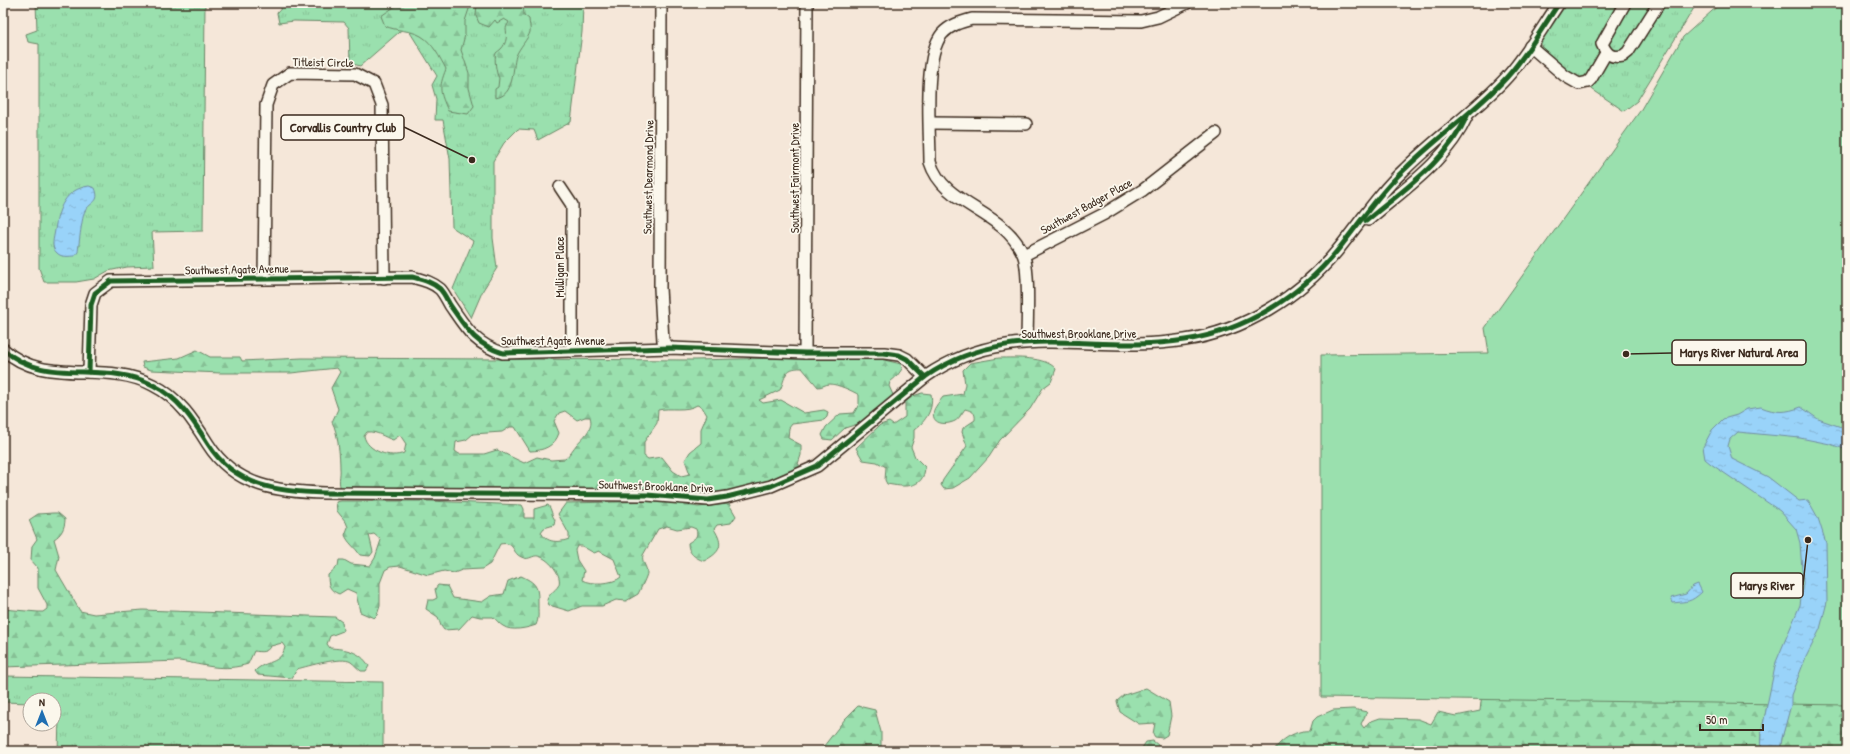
<svg xmlns="http://www.w3.org/2000/svg" width="1850" height="754" font-family="'Patrick Hand',sans-serif">
<style>
.grass{fill:url(#grass-tufts);stroke:#6a8566}
.forest{fill:url(#forest-firs);stroke:#6a8566;fill-rule:evenodd}
.green{fill:#9ae0ae;stroke:#6a8566}
.water{fill:url(#water-ripples);stroke:#738fa1}
.lines{fill:none;stroke-linecap:round;stroke-linejoin:round}
.minor-casing{stroke:#3b2a1e;stroke-width:14}
.minor{stroke:#fbf7ec;stroke-width:11}
.cycleway-casing{stroke:#fbf7ec;stroke-width:8}
.cycleway{stroke:#1b5e20;stroke-width:5}
.labels{text-anchor:middle;dominant-baseline:central;stroke-width:3.5;stroke-linejoin:round;paint-order:stroke}
.street-label{font-size:12px;fill:#3b2a1e;stroke:#fbf7ec}
.leader{fill:none;stroke:#3b2a1e;stroke-width:1.5}
.callout-dot{fill:#3b2a1e;stroke:#fbf7ec;stroke-width:1.5}
.callout{fill:#fbf7ec;stroke:#3b2a1e;stroke-width:1.5}
.callout-label{font-size:13px;text-anchor:middle;font-weight:bold;fill:#3b2a1e}
</style>
<defs>
<pattern id="grass-tufts" width="24" height="20" patternUnits="userSpaceOnUse"><rect width="24" height="20" fill="#9ae0ae"/><path d="M3 7l-1-3M5 7V3M7 7l1-3M15 17l-1-3M17 17v-4M19 17l1-3" fill="none" stroke="#86c095"/></pattern>
<pattern id="forest-firs" width="22" height="20" patternUnits="userSpaceOnUse"><rect width="22" height="20" fill="#9ae0ae"/><path d="M5 1l3.5 6h-7zM16 11l3.5 6h-7z" fill="#86c095"/></pattern>
<pattern id="water-ripples" width="26" height="14" patternUnits="userSpaceOnUse"><rect width="26" height="14" fill="#99d3f9"/><path d="M2 4q2-2 4 0t4 0M15 11q2-2 4 0t4 0" fill="none" stroke="#85b5d5"/></pattern>
</defs>
<rect width="100%" height="100%" fill="#f5e7d9"/>
<filter id="ink" filterUnits="userSpaceOnUse"><feTurbulence type="fractalNoise" baseFrequency=".025" numOctaves="2"/><feDisplacementMap in="SourceGraphic" scale="8" xChannelSelector="R" yChannelSelector="G"/><feConvolveMatrix kernelMatrix="1 2 1 2 8 2 1 2 1" color-interpolation-filters="sRGB"/></filter>
<g filter="url(#ink)">
<g class="grass">
<path d="M36,3H205L203,231L152,232L154,266L127,267L108,271L94,279L76,282H44L39,268V44L28,42L26,34L37,30Z"/>
<path d="M286,3H583L582,32L571,122L538,140L534,130L518,129L504,143L493,161V238L497,268L483,290L471,318L453,289L473,241L452,227L450,159L443,120H435L436,99L432,85L437,76L406,26L360,66L350,63L349,28L344,22L294,21L279,23L277,13Z"/>
<path d="M1566,3H1697L1637,101L1624,111L1574,77L1541,49V39Z"/>
<path d="M3,676L383,682V751H58L59,719H54V700H30V703L3,702Z"/>
</g>
<g class="forest">
<path d="M400,3H471L465,21V35L461,50L469,73V88L474,106L468,114L448,111C440,92 438,89 446,69C440,58 433,43 421,36C411,30 396,31 385,26L381,16Z"/>
<path d="M477,3H523L524,15L529,19C529,23 531,28 530,32C528,39 519,48 516,56C512,69 515,96 495,98V89L498,87L499,78C496,74 494,58 496,53C497,52 500,50 501,49C507,43 507,35 506,28L509,22L504,19L497,23L495,20L489,27L479,23L476,16Z"/>
<path d="M197,350L210,357H240L242,361L302,358L694,360L868,356L901,364L902,369L897,376L890,382L889,386L893,395L892,399L866,418L864,422L845,428L832,440L824,439L822,435L826,427L840,414L854,413L859,404V395C853,391 837,384 830,384C825,384 823,387 818,387L802,368C783,367 786,378 780,390L759,400L763,403L781,400L804,413L824,410L828,412L827,417L824,420L792,424L789,428L788,438L801,445V455L798,464L802,467C772,485 735,491 701,494L342,490C337,483 341,476 340,468C340,456 338,432 332,422L338,409L331,388L340,372L337,368L291,373H221L151,370L143,367L142,362L179,358ZM697,405L702,407L707,415L701,429V443L690,452L685,460L690,474L681,476L673,471L662,457L648,459L644,456V442L657,423L658,410C670,407 686,412 697,405ZM565,411L577,420L585,417H590C594,429 584,436 577,444C573,449 570,454 565,459L551,460L537,457L524,463L497,450L484,454H459L455,451L456,442L466,440L473,434L502,432L510,427H515L530,451C543,451 555,446 559,433L554,421L559,413ZM367,432C377,431 384,437 393,440L400,435L406,444L404,453C391,459 367,451 364,436Z"/>
<path d="M999,358C1015,358 1045,356 1056,369L1051,382L1043,388L1030,409L1000,440L989,457L970,478L953,488L944,489L941,485L943,480L967,446L962,432L963,428L975,420C976,412 972,411 965,409C962,413 959,419 955,421C945,426 930,424 934,410C936,405 940,401 943,397L963,394L965,384L963,370L970,363Z"/>
<path d="M922,393L931,394C934,409 926,421 914,430V438L911,447L915,457L925,467C924,490 903,487 887,484L885,480L886,467L877,462L863,460L856,448L880,425L889,422L893,425L905,417V402L913,396Z"/>
<path d="M1847,450V751H1780L1782,738Z"/>
<path d="M341,501H429L522,505L524,509V518H534V509L548,505C552,509 551,515 555,520L554,525L544,528L541,532C546,543 559,543 569,539V534L558,514L566,503L663,501L698,507L729,504L736,516L731,523L717,525L714,529C724,545 721,552 704,561C695,558 688,553 688,543C694,539 699,537 696,529L691,527L677,529L667,526L658,529L643,555C641,562 647,566 647,573C647,576 640,590 638,594L626,601L616,600L602,606H582L569,611L549,605L547,600C549,593 558,589 559,584C562,574 548,558 538,556C533,555 529,560 524,558C510,554 517,541 500,544L490,564L482,569L462,570L454,573L444,571L428,575L400,566L390,567L385,570L380,583V606L377,615L374,618L360,612L356,593L347,589L339,594C329,590 328,585 328,575L338,566L339,560H344L351,564L370,566L375,558L381,540L374,534L369,535L373,552L370,556L360,555C355,547 348,543 345,535L348,527L346,522L337,511L336,502ZM577,546H582L594,553L599,551L614,559L621,577C614,584 590,585 582,580L584,571L577,560L575,550Z"/>
<path d="M53,513H58L65,519C65,528 61,535 54,539L59,556L56,570L80,611L94,614L143,610L335,617L342,622L343,631L330,636L327,644L330,648C346,649 360,651 369,666L366,671H361C357,668 355,665 351,662C342,656 308,666 297,669L292,678L258,675L255,671C265,660 281,665 285,647L282,643L271,646C266,653 261,652 254,651L248,664C223,672 205,665 180,661L3,667V609L38,612H43L47,609V605L38,588V568L31,560L32,546L37,539L29,520L38,514Z"/>
<path d="M521,576C539,584 538,589 538,606C538,614 539,618 536,625C528,628 511,632 503,626C499,624 497,620 493,617H480L472,615L459,629L444,630L441,626L438,617L426,609L428,600H433L437,598L435,589L438,585L447,586L453,598L482,602L491,596L504,594L508,581Z"/>
<path d="M1773,679L1761,734L1760,751H1531L1495,746L1476,751H1274C1279,740 1298,729 1310,731L1313,721L1317,717L1333,710L1353,709L1367,712L1361,724L1364,728L1369,722L1380,718L1418,719L1431,724L1438,712L1456,716L1480,711L1482,693Z"/>
<path d="M1146,688L1169,702L1171,716L1167,735L1162,738L1155,737L1153,734L1155,723L1139,724L1120,712L1117,701L1124,695Z"/>
<path d="M858,706L875,710L881,732V751H820L845,719Z"/>
<path d="M1153,741L1158,745V749L1163,751H1140L1146,742Z"/>
</g>
<path class="green" d="M1721,3H1847V705L1321,697V355L1489,353L1485,328L1640,111L1683,37Z"/>
<g class="water">
<path d="M89,186L95,188C101,203 91,201 85,211C82,216 79,244 78,252L75,256C69,256 62,258 57,253C50,247 54,238 55,230C58,209 65,189 89,186Z"/>
<path d="M1761,407C1776,413 1786,413 1801,407L1818,419L1847,429V450L1830,444L1800,438L1738,432L1730,439L1728,446L1732,459L1768,477L1799,501L1808,500L1818,518L1826,543L1827,602L1820,629L1806,657L1791,695V705L1782,738L1780,751H1760L1761,734L1776,662L1800,605L1803,583L1800,543L1796,529L1780,511L1711,464L1705,459L1703,447L1712,430L1723,419L1737,415L1747,409Z"/>
<path d="M1698,584L1702,592C1690,603 1688,601 1673,603L1671,598L1686,594L1693,586Z"/>
<path d="M1495,746L1531,751H1476Z"/>
</g>
<g class="lines">
<g class="minor-casing">
<g id="minor">
<path d="M661,3L660,288L663,341L670,348"/>
<path d="M1625,3L1602,44C1607,55 1611,58 1623,56L1628,52L1659,3"/>
<path d="M1530,46L1565,76L1579,84L1588,82L1591,79L1606,53"/>
<path d="M930,123L1026,124"/>
<path d="M560,187L572,205V351"/>
<path d="M1368,220C1404,189 1447,161 1467,116"/>
<path d="M1024,255L1104,214L1143,190L1216,133"/>
<path d="M264,279L266,105L273,85L290,73L355,74L374,84L382,105L384,278"/>
<path d="M1027,342C1027,323 1030,269 1023,254C1003,209 944,207 930,162C930,131 923,57 942,34C950,25 961,22 972,19L1141,21L1158,17L1187,3"/>
<path d="M3,349C45,388 103,359 153,385C179,398 193,420 208,444C235,487 279,492 325,493L647,495L708,500L727,497L771,486L817,466L925,377C1010,318 1091,355 1185,340C1245,331 1299,297 1337,251C1359,224 1379,193 1405,169C1437,137 1476,111 1507,77C1527,55 1542,28 1559,3"/>
<path d="M805,353L807,3"/>
<path d="M89,372L91,305L95,293L111,281L412,277C423,280 432,282 440,289C444,293 447,300 450,305C466,328 474,344 503,353L670,348L805,353H884L899,355L907,359L925,377"/>
</g>
</g>
<use href="#minor" class="minor"/>
<g class="cycleway-casing">
<g id="cycleway">
<path d="M1366,221C1403,190 1447,161 1467,116"/>
<path d="M3,349C45,388 103,359 153,385C179,398 193,420 208,444C235,487 279,492 325,493L647,495L708,500L727,497L771,486L817,466L925,377C1010,318 1091,355 1185,340C1245,331 1299,297 1337,251C1359,224 1379,193 1405,169C1437,137 1476,111 1507,77C1527,55 1542,28 1559,3"/>
<path d="M89,372L91,305L95,293L111,281L412,277C423,280 432,282 440,289C444,293 447,300 450,305C466,328 474,344 503,353L670,348L805,353H884L899,355L907,359L925,377"/>
</g>
</g>
<use href="#cycleway" class="cycleway"/>
</g>
</g>
<g class="labels">
<g class="street-label">
<text transform="translate(323 62) rotate(1)">Titleist Circle</text>
<text transform="translate(648 177) rotate(-89)">Southwest Dearmond Drive</text>
<text transform="translate(794 178) rotate(-90)">Southwest Fairmont Drive</text>
<text transform="translate(1086 206) rotate(-29)">Southwest Badger Place</text>
<text transform="translate(559 267) rotate(-90)">Mulligan Place</text>
<text transform="translate(237 269) rotate(-1)">Southwest Agate Avenue</text>
<text x="1079" y="333">Southwest Brooklane Drive</text>
<text x="553" y="340">Southwest Agate Avenue</text>
<text transform="translate(656 486) rotate(2)">Southwest Brooklane Drive</text>
</g>
</g>
<path class="leader" d="M472 160L404 127M1626 354L1672 353M1808 540L1803 585"/>
<g class="callout-dot">
<circle cx="472" cy="160" r="4"/>
<circle cx="1626" cy="354" r="4"/>
<circle cx="1808" cy="540" r="4"/>
</g>
<g class="callout">
<rect x="281" y="115" width="123" height="25" rx="4"/>
<rect x="1672" y="340" width="134" height="25" rx="4"/>
<rect x="1731" y="573" width="72" height="25" rx="4"/>
</g>
<g class="callout-label">
<text x="343" y="132">Corvallis Country Club</text>
<text x="1739" y="357">Marys River Natural Area</text>
<text x="1767" y="590">Marys River</text>
</g>
<rect width="1850" height="754" fill="none" stroke="#fbf7ec" stroke-width="16"/>
<rect x="8" y="8" width="1834" height="738" fill="none" stroke="#3b2a1e" stroke-width="1.5" filter="url(#ink)"/>
<g transform="translate(42 712)"><circle r="19" fill="#fbf7ec" stroke="#aea59a"/>
<path d="M0-3L7 15L0 10L-7 15Z" fill="#1f6fb2"/>
<text y="-6" font-size="11" font-weight="bold" text-anchor="middle" fill="#3b2a1e">N</text>
</g>
<path d="M1700 724v6h63v-6" fill="none" stroke="#3b2a1e" stroke-width="2"/>
<text x="1706" y="724" font-size="12" fill="#3b2a1e" stroke="#fbf7ec" stroke-width="3" paint-order="stroke">50 m</text>
</svg>
